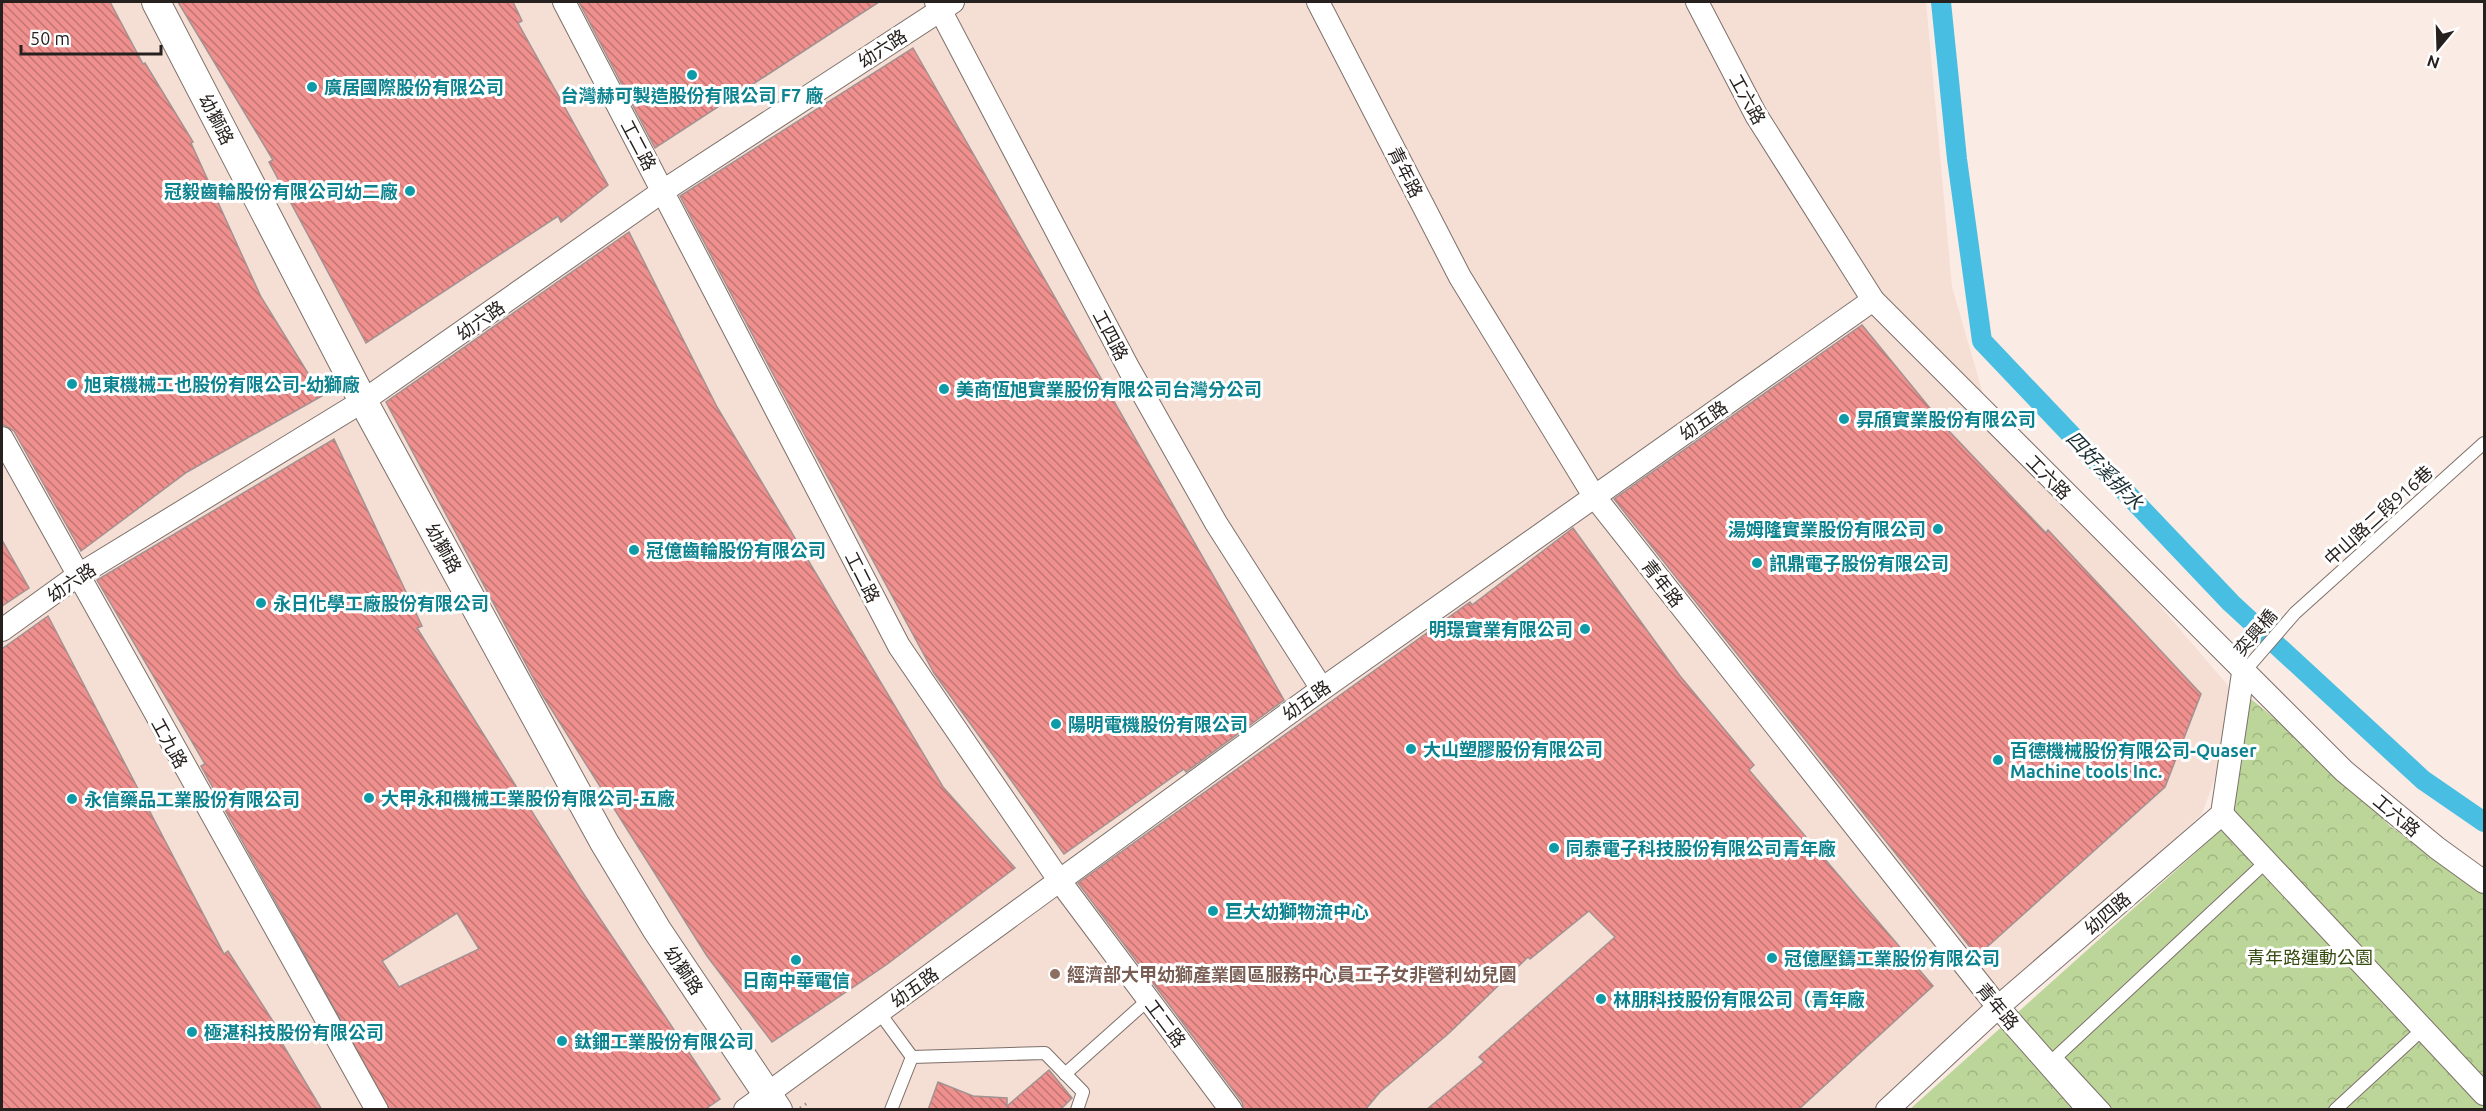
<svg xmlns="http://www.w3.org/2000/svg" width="2486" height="1111" font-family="Ubuntu,'Noto Sans TC',sans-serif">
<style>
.built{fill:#f5ded4}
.park{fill:url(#park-crowns)}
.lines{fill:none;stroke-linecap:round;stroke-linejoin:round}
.canal{stroke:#48bfe2;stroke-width:20}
.building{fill:url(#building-back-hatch);stroke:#a29291;stroke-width:1.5;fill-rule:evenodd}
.service-casing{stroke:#7d706a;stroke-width:14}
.minor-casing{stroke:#7d706a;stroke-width:24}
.tertiary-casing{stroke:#7d706a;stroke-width:30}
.path{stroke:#9f948f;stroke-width:3;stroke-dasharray:1.5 4.5;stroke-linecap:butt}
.service{stroke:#fff;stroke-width:12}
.minor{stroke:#fff;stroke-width:22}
.tertiary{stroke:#fff;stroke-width:28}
.culture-dot{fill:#0f9aa8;stroke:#fff;stroke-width:2}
.education-dot{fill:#8d6e63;stroke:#fff;stroke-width:2}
.labels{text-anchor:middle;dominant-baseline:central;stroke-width:6;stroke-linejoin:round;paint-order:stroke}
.street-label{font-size:18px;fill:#26211f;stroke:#fff}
.culture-label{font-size:18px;font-weight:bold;fill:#0d838f;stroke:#fff;text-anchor:start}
.park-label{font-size:18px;fill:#354a0d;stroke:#fff}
.education-label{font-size:18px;font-weight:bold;fill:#785e54;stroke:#fff;text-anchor:start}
.water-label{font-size:20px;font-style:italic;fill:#192e34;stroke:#fff}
</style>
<defs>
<pattern id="park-crowns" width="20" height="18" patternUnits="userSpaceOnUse" patternTransform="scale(1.5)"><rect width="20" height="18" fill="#bcd699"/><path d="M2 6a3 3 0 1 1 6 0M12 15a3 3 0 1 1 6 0" fill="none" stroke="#a1b783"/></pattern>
<pattern id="building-back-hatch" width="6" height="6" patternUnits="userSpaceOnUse" patternTransform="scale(1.5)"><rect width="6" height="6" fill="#ef908e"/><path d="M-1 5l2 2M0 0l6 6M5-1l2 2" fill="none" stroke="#c17573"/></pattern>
</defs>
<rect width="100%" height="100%" fill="#faebe4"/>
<path class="built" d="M2,2H1926L1952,287L1985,401L2242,702L2202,814L1874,1109L2,1110Z"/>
<path class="park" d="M2251,699L2328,762L2390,826L2484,895V1109L1909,1110L2221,830L2222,814Z"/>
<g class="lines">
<path class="canal" d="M1941,2L1957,159L1982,341L2231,603L2423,780L2484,822"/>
</g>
<g class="building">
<path d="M2,2H110L143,64L145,63L193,142L191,143L261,297L322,396L187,472L81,551L14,431L2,424Z"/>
<path d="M178,2H513L522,21L518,23L608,185L561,222L558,216L366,343L269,162L273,160Z"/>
<path d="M579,2H879L655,148Z"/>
<path d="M913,48L1284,700L1186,772L1184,769L1064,854L934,673L807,439L680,196Z"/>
<path d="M629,232L717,407L943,787L1015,868L886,965L772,1042L707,956L543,696L386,402Z"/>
<path d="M1862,325L1947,429L2046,533L2048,530L2201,694L2165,787L1977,956L1614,499Z"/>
<path d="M334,439L422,626L417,628L581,890L720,1099L704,1110H390L201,766L205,764L97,580ZM457,913L479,949L399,987L382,961Z"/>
<path d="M1573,528L1680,676L1754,765L1749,770L1933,986L1798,1110H1426L1484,1062L1479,1057L1615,937L1589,911L1530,959L1528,957L1448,1034L1380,1092L1365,1110H1244L1242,1102L1078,883L1470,602L1472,605Z"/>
<path d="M2,540L29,588L2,606Z"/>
<path d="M48,616L224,954L228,951L276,1026L273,1028L322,1110H2V649Z"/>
<path d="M1049,1070L1072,1098L1060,1110H928L938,1082L973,1096L1007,1098V1106Z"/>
</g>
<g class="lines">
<g class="service-casing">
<g id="service">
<path d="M2243,673L2295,613L2484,443"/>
<path d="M879,1012L912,1057"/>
<path d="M1065,1074L1148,1000"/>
<path d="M891,1110L912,1057L1045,1053L1083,1092L1077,1110"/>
<path d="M2105,1110L2056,1057L2268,860"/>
<path d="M2335,1110L2424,1028"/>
</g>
</g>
<g class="minor-casing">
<g id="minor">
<path d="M564,2L899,646L1059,880L1231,1110"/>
<path d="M936,2L1129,369L1216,523L1322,689"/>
<path d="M1318,2L1460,277L1594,496L1998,1007L2089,1110"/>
<path d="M1697,2L1756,115L1873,300L2344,771L2437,848L2484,882"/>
<path d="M2,438L377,1110"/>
<path d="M2,630L77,576L363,401L663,191L953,2"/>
<path d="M2222,814L2484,1094"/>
<path d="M745,1110L1322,689L1873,300"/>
<path d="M1887,1110L1998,1007L2222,814L2243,673"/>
</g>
</g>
<g class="tertiary-casing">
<path id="tertiary" d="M156,2L363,401L604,842L657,930L778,1110"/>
</g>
<path class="path" d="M800,1108L809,1102"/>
<use href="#service" class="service"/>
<use href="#minor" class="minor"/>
<use href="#tertiary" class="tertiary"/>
</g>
<g class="culture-dot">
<circle cx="692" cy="75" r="6"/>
<circle cx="312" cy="87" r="6"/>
<circle cx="410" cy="191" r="6"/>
<circle cx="72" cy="384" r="6"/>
<circle cx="944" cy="389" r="6"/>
<circle cx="1844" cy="419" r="6"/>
<circle cx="1938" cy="529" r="6"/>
<circle cx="634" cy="550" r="6"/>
<circle cx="1757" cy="563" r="6"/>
<circle cx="261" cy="603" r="6"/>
<circle cx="1585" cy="629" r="6"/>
<circle cx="1056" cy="724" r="6"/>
<circle cx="1411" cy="749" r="6"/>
<circle cx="1998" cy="760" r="6"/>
<circle cx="369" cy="798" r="6"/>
<circle cx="72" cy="799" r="6"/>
<circle cx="1554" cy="848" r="6"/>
<circle cx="1213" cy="911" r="6"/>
<circle cx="1772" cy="958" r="6"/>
<circle cx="796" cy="960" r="6"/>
<circle cx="1601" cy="999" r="6"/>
<circle cx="192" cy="1032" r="6"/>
<circle cx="562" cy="1041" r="6"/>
</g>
<circle class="education-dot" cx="1055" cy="974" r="6"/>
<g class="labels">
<g class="street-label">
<text transform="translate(882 48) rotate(-33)">幼六路</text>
<text transform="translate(1748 99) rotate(61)">工六路</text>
<text transform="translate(217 119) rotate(63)">幼獅路</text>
<text transform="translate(639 145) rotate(62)">工二路</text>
<text transform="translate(1406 172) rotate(63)">青年路</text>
<text transform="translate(480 320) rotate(-35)">幼六路</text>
<text transform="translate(1111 335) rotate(62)">工四路</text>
<text transform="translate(1703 420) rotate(-35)">幼五路</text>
<text transform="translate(2049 477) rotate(45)">工六路</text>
<text transform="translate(2378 515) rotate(-42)">中山路二段916巷</text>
<text transform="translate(444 548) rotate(61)">幼獅路</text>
<text transform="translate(863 577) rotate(63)">工二路</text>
<text transform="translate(71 582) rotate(-34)">幼六路</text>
<text transform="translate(1663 583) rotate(52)">青年路</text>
<text transform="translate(2255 632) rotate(-49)">奕興橋</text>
<text transform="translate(1306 700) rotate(-36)">幼五路</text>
<text transform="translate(170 743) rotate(61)">工九路</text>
<text transform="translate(2397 815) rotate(40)">工六路</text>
<text transform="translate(2107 913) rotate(-41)">幼四路</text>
<text transform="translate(684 970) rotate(56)">幼獅路</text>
<text transform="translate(914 987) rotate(-36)">幼五路</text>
<text transform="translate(1998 1006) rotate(50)">青年路</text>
<text transform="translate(1166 1023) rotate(53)">工二路</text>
</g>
<g class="culture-label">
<text x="324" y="87">廣居國際股份有限公司</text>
<text x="692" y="95" text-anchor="middle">台灣赫可製造股份有限公司 F7 廠</text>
<text x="398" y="191" text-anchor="end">冠毅齒輪股份有限公司幼二廠</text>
<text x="84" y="384">旭東機械工也股份有限公司-幼獅廠</text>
<text x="956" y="389">美商恆旭實業股份有限公司台灣分公司</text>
<text x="1856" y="419">昇頎實業股份有限公司</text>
<text x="1926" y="529" text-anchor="end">湯姆隆實業股份有限公司</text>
<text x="646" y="550">冠億齒輪股份有限公司</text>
<text x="1769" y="563">訊鼎電子股份有限公司</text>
<text x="273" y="603">永日化學工廠股份有限公司</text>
<text x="1573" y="629" text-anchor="end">明璟實業有限公司</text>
<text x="1068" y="724">陽明電機股份有限公司</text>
<text x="1423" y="749">大山塑膠股份有限公司</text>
<text x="2010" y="750">百德機械股份有限公司-Quaser<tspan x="2010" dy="21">Machine tools Inc.</tspan></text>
<text x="381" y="798">大甲永和機械工業股份有限公司-五廠</text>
<text x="84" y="799">永信藥品工業股份有限公司</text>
<text x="1566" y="848">同泰電子科技股份有限公司青年廠</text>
<text x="1225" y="911">巨大幼獅物流中心</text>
<text x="1784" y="958">冠億壓鑄工業股份有限公司</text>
<text x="796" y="980" text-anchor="middle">日南中華電信</text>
<text x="1613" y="999">林朋科技股份有限公司（青年廠</text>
<text x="204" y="1032">極湛科技股份有限公司</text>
<text x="574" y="1041">鈦鈿工業股份有限公司</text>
</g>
<g class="park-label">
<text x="2310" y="957">青年路運動公園</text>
</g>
<g class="education-label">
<text x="1067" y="974">經濟部大甲幼獅產業園區服務中心員工子女非營利幼兒園</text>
</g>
<g class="water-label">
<text transform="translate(2105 470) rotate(46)">四好溪排水</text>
</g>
</g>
<rect width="2486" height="1111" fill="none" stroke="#26211f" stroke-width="6"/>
<g transform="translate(2438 48) rotate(199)" stroke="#ffffff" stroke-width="4.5" paint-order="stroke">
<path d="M0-4.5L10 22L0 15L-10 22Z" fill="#26211f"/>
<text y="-9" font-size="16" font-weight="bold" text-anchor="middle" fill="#26211f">N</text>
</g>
<path d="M21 45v9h140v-9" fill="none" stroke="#26211f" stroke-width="3"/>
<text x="30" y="45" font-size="18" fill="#26211f" stroke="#ffffff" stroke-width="4.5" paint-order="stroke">50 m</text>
</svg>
